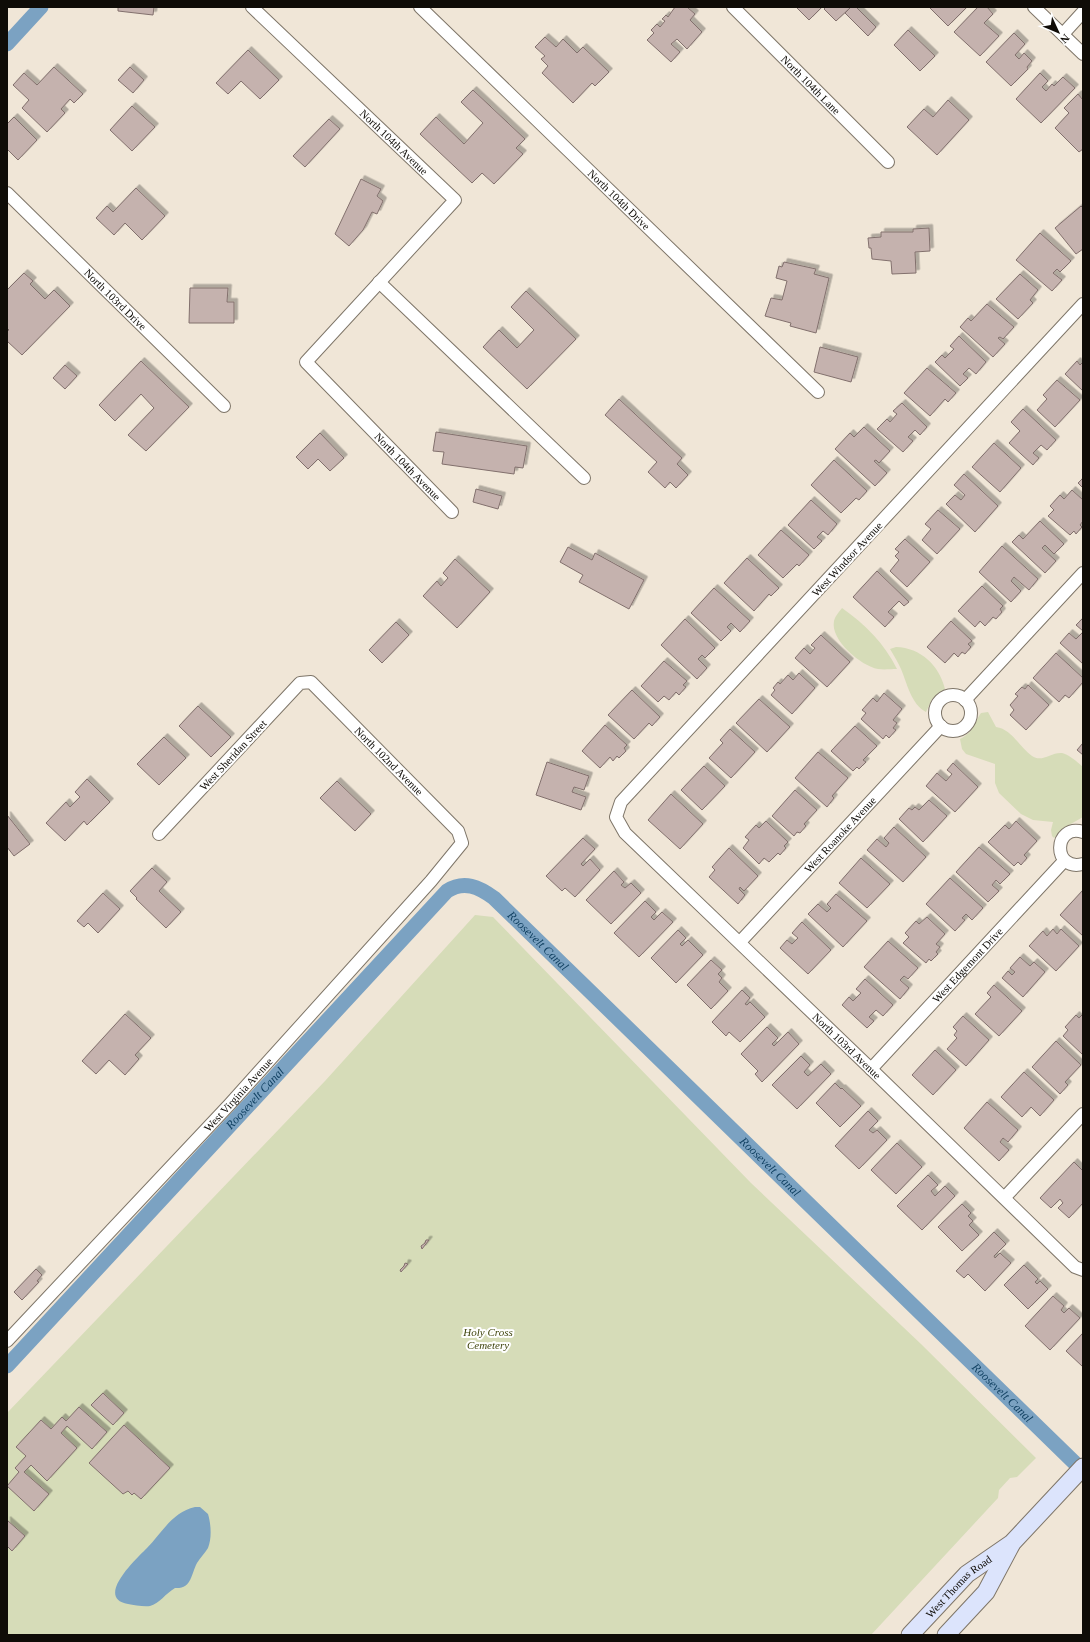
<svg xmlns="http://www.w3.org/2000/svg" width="1090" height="1642" font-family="Georgia,serif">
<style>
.green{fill:#d6dcb8}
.water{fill:#7ba2c2}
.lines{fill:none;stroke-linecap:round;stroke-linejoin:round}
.canal{stroke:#7ba2c2;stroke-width:15}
.building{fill:#c5b2ae;stroke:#82706d;filter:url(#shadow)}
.street-casing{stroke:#7e7568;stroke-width:14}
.secondary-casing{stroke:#7e7568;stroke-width:19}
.street{stroke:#fff;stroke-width:12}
.secondary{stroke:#dce4fc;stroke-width:17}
.labels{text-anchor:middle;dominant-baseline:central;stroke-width:4;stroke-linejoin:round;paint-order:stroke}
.street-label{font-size:11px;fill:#0f0c07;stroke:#fff}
.park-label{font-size:11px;font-style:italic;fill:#3f440c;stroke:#fff}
.water-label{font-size:12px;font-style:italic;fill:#114162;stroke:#fff}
</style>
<defs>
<filter id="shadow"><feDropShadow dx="3.5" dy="-3.5" stdDeviation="0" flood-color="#0004"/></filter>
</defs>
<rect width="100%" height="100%" fill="#f0e6d7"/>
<g class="green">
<path d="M842,608C866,625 884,643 897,669C891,669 884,670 878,669C861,666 830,640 834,621C835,616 840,611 842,608Z"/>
<path d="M896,647C921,648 939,665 945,689L932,699L926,712C911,704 907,683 901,669C898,662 894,656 890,649Z"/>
<path d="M988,712L996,727C1012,729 1020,748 1032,756C1042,763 1051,752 1062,753C1070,755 1077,762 1083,767V817L1062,829L1054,838L1052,836L1051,830L1053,822L1033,820L1021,814L999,793L995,783V764L966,754L962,749L960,739C974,732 974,723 981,713Z"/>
<path d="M475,915L493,917L751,1183L921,1344L1036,1458L1017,1477L1010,1478L999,1490L998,1498L871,1635H7V1413L325,1081Z"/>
</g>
<path class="water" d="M195,1507H200L208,1514C211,1524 212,1538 208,1548C205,1553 200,1558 197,1563C191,1574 192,1589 175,1588C166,1593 159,1604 150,1606C144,1607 134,1605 128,1604C94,1598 137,1558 147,1548C162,1533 172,1512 195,1507Z"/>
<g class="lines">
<g class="canal">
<path d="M7,44L41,7"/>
<path id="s1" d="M7,1366L447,891C464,880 479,887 494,898L1083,1471"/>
</g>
</g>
<g class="building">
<path d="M118,7H154L153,15L118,11Z"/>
<path d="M675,7H687L695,14L690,20L702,32L687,49L677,39L671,44L680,52L671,62L647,40L654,33L651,30L657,24L660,27L665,21L662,19L666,15L668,17Z"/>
<path d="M796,7H822L809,20Z"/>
<path d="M826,7H851L836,21L824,9Z"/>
<path d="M851,7H856L876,27L868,36L845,13Z"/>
<path d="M929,7H965L966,8L948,26Z"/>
<path d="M978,7H987L993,14L984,23L999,36L980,56L954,32Z"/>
<path d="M908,30L935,56L920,71L894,45Z"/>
<path d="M1014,33L1025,44L1015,55L1019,59L1024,53L1032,61L1027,67L1028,69L1011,86L986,62Z"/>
<path d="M545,37L556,47L563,39L577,53L583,47L609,72L595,86L592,83L573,103L542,73L548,66L541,59L545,56L535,47Z"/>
<path d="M248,50L279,80L260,99L241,81L228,94L216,83Z"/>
<path d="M54,67L83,94L74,103L70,99L61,109L65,113L47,132L22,108L29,100L13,85L24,73L37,85Z"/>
<path d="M130,67L144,80L133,93L118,80Z"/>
<path d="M1040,73L1048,81L1042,87L1046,91L1052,84L1054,86L1063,77L1075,88L1041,123L1016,99Z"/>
<path d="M473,90L525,139L516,148L523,154L494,184L482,173L472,183L420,134L436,117L464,144L483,123L461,102Z"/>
<path d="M1078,94L1083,100V149L1079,152L1055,128L1069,113L1064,108Z"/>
<path d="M948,100L969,120L937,155L907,127L924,109L933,117Z"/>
<path d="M132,106L155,127L132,151L110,130Z"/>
<path d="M14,117L37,140L18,160L7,149V124Z"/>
<path d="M329,119L340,129L305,167L293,156Z"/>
<path d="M361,179L381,189L377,196L383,201L377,214L372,212L363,230L349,246L335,234Z"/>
<path d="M136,188L165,216L142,240L125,223L114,235L96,218L107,206L113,212Z"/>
<path d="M1081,206L1083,208V249L1076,254L1055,228Z"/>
<path d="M929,228L930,251L915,252L916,273L892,274L891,261L872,259L871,248H869L868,238L881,237V232H913V229Z"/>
<path d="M1040,233L1071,261L1060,272L1057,269L1053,273L1062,280L1052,291L1016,260Z"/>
<path d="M784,262L816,269L814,274L829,278L816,333L790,326L791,323L765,316L771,298L782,300L787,281L776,278L779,266L782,267Z"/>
<path d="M24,273L33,281L30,284L45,299L54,290L70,306L22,355L7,341V331L9,330L7,328V290Z"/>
<path d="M1020,274L1038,290L1030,300L1033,303L1018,319L996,299Z"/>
<path d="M190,288H228L227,302H234V323H189Z"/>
<path d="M526,291L576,339L527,389L483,347L499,330L517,348L534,330L511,307Z"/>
<path d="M987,304L1014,327L1003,339L1000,337L998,338L1005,344L993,357L960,327L968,318L971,321Z"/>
<path d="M959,336L986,362L976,374L969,368L963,374L968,378L960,386L935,362L942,355L945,358L954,349L950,346Z"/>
<path d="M820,347L858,357L851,382L814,372Z"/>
<path d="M141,361L189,407L146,451L128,435L154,408L141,394L115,421L99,405Z"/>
<path d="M1077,361L1080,365L1083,362V391L1065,374Z"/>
<path d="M65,365L77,376L65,389L53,378Z"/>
<path d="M927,368L956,393L948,402L945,399L930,416L904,393Z"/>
<path d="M1057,380L1080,400L1055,427L1037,410L1047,399L1043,395Z"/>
<path d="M619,399L682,458L677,464L688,475L676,488L670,482L665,488L648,472L657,462L605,415Z"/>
<path d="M902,403L927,427L920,435L915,430L908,437L913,441L903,452L877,429L887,419L890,422L897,414L893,411Z"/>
<path d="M1023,409L1056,440L1047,450L1041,445L1033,453L1039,458L1033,465L1009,443L1020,431L1011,422Z"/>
<path d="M864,427L890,451L879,463L876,460L874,461L887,473L875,486L835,449L850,433L854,437Z"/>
<path d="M436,432L527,446L523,468L515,467L514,474L442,464L444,452L433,451Z"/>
<path d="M320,433L344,458L330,471L318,459L308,469L296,457Z"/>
<path d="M994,443L1021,468L1000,492L972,467Z"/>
<path d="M834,460L867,491L859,500L856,498L841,513L811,485Z"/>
<path d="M964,474L998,506L975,532L946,504L955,495L961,500L965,495L954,485Z"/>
<path d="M1083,478V488L1078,483Z"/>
<path d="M476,489L502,496L498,509L473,502Z"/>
<path d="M1072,490L1083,500V521L1080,525L1082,527L1076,534L1074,531L1070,535L1048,516L1054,510L1050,506L1060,495L1064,499Z"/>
<path d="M811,500L837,524L828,535L823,531L817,537L822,541L814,549L788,525Z"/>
<path d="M938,510L960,529L937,554L922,540L931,529L925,524Z"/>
<path d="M1040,521L1064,544L1054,554L1045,545L1042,548L1056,561L1045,573L1012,542L1019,535L1023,539Z"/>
<path d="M781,530L809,555L799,566L797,564L783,578L758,555Z"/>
<path d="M905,539L930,562L907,587L890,571L899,560L895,556L899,552L895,549Z"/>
<path d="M1002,546L1038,579L1029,590L1014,577L1011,581L1021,591L1011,602L979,572Z"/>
<path d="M568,547L592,560L595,553L644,580L629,609L579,582L583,575L560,562Z"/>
<path d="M747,558L779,588L771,596L769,594L754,611L724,583Z"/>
<path d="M455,559L490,592L457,628L423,596L437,581L441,586L448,578L443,573Z"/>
<path d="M877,571L909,602L904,606L899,601L888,612L894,617L885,627L853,597Z"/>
<path d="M982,586L1003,606L1000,609L1002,612L996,619L993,617L985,626L980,621L975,627L958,611Z"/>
<path d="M714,588L750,621L740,632L731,623L727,627L731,631L721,641L691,613Z"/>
<path d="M1083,618V631L1076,625Z"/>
<path d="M685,619L715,648L705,658L702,655L698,659L707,668L697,679L661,645Z"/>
<path d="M951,621L972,641L968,644L971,647L965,654L962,652L958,657L954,653L945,663L927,647Z"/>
<path d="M396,622L409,635L382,663L369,650Z"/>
<path d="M1083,632V664L1060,643L1069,633L1076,639Z"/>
<path d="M821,635L850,662L827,687L795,658L804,648L810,654L815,648L811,645Z"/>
<path d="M1056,653L1083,678V682L1069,698L1065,695L1059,702L1033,678Z"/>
<path d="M664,661L687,681L683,685L686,687L679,695L676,692L669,700L664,696L658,702L641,686Z"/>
<path d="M799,673L815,688L792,714L771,695L775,690L773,688L778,682L780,684L788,675L793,680Z"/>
<path d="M1028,685L1049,705L1026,730L1010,715L1014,710L1010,705L1018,696L1015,694L1022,687L1025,689Z"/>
<path d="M632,690L660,717L652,726L649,723L634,739L608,715Z"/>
<path d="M884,693L902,709L893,720L897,723L893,728L896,730L889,738L886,735L883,739L861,719L866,713L862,710L873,698L877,702Z"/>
<path d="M759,699L790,727L767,752L736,723Z"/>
<path d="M198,706L231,737L211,757L179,726Z"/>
<path d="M605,725L627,745L624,748L626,751L619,758L617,756L613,761L610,757L600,768L582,751Z"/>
<path d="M855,726L877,746L863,760L866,762L859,769L857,767L853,771L831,751Z"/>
<path d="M730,729L755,752L731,778L709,758L723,743L720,740Z"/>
<path d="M164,737L186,758L159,785L137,764Z"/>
<path d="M1083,743V755L1077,750Z"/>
<path d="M818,752L848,778L832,796L834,798L827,807L795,778Z"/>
<path d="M547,762L589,776L584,790L574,787L572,792L586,797L581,810L536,795Z"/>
<path d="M953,763L978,787L955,812L926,786L937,773L946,781L952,774L947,770Z"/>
<path d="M704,766L725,786L702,810L681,790Z"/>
<path d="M87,779L110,802L87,825L84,821L65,841L46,823L66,802L70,807L80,797L75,792Z"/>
<path d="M337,781L371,814L355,831L320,798Z"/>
<path d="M795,790L817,810L804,824L806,826L800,833L797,832L794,836L772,816Z"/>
<path d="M671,794L703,824L680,849L648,820Z"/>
<path d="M929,800L947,816L923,842L899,819L909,808L912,810L915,807L919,810Z"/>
<path d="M7,815L30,844L14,856L7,847Z"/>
<path d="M766,821L788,842L784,846L786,848L780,855L778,853L769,862L764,858L759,864L743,848L749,840L745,837L756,825L759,828Z"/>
<path d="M1016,821L1037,841L1024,855L1027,858L1021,865L1018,862L1014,866L988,842L1005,825L1009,829Z"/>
<path d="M894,827L926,857L903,882L867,850L877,839L886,847L889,843L884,838Z"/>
<path d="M583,838L595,849L581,864L583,866L590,859L600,870L575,897L565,888L562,891L546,876Z"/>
<path d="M979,847L1010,874L1000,884L996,880L992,885L999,891L988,902L956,872Z"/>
<path d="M729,848L758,876L744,891L740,887L739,889L745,895L738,904L709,877L715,870L712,867Z"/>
<path d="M861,858L890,884L867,908L839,883Z"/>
<path d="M152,868L167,882L159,891L181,912L166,928L136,899L137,898L130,891Z"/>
<path d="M614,871L624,882L621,885L625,888L631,883L641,893L611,924L586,900Z"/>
<path d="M950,878L983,908L972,920L966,914L962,918L965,920L955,931L926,904Z"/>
<path d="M1083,890V936L1060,915Z"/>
<path d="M103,893L120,909L98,933L88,923L84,927L77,921Z"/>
<path d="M836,894L867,921L843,947L808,914L818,904L827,912L831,908L827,904Z"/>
<path d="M645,901L656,912L651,917L654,920L662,912L673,922L639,957L614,933Z"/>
<path d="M927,917L945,934L936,944L940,947L936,952L938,954L931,961L929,959L926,963L903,943L909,937L905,933L916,921L919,924Z"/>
<path d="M802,922L831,950L808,974L780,948L787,940L792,944L798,938L792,933Z"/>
<path d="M1053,929L1057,934L1061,929L1079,946L1056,971L1029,946L1043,931L1047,936Z"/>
<path d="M678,930L686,938L680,944L682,946L688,940L703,955L676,983L651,958Z"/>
<path d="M888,941L918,968L908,979L904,976L900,980L909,988L900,999L864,967Z"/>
<path d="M1020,957L1030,966L1034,962L1045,972L1023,997L1002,978L1008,971L1012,975L1015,972L1010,968Z"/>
<path d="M711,960L722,970L718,974L722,978L719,982L728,991L711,1009L687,985Z"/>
<path d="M865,979L893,1005L883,1016L876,1010L869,1017L874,1021L867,1028L842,1005L849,997L853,1001L861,993L856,989Z"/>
<path d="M994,985L1022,1011L999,1036L975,1014L991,997L987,993Z"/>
<path d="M742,990L750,998L745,1004L747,1005L750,1002L765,1017L740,1042L729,1032L726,1036L712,1022Z"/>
<path d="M125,1014L151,1038L135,1055L139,1059L125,1075L109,1060L96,1074L82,1061Z"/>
<path d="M1083,1014V1055L1063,1036L1068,1030L1065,1027L1076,1015L1079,1018Z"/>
<path d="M963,1016L989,1040L966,1066L947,1049L957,1038L954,1035L957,1031L953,1027Z"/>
<path d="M767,1027L778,1038L772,1044L774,1046L788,1032L799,1044L762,1082L755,1074L758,1071L741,1054Z"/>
<path d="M1056,1041L1081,1065L1065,1082L1068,1085L1060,1094L1032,1067Z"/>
<path d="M935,1050L956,1070L933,1095L912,1075Z"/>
<path d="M801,1056L810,1065L804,1072L808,1076L821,1064L831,1074L797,1109L772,1085Z"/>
<path d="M1024,1072L1054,1100L1040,1116L1031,1107L1022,1117L1001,1097Z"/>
<path d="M835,1083L841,1089L842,1088L861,1106L840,1127L816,1103Z"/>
<path d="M987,1102L1018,1130L1008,1142L1003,1138L1000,1142L1009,1150L999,1161L964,1128Z"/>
<path d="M868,1111L878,1121L869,1130L873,1133L877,1130L887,1140L859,1169L835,1146Z"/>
<path d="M897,1143L922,1167L896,1194L871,1170Z"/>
<path d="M1074,1162L1083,1171V1203L1069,1218L1058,1208L1063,1203L1060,1199L1051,1208L1040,1198Z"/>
<path d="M928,1175L938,1185L931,1191L935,1196L945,1186L955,1196L922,1230L897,1206Z"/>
<path d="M962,1204L971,1213L968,1216L973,1221L969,1225L979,1235L962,1251L938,1227Z"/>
<path d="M994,1232L1006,1244L994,1256L995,1258L1000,1253L1011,1263L985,1291L968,1274L964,1278L956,1271Z"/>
<path d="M426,1240H429L422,1249L421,1246L425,1243Z"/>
<path d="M405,1263L408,1264L401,1272L400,1270L404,1266Z"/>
<path d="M1024,1265L1038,1279L1035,1282L1037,1284L1040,1281L1048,1289L1028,1309L1004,1285Z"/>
<path d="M36,1269L42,1275L37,1281L39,1282L22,1300L14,1292Z"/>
<path d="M1053,1296L1064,1306L1061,1310L1064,1313L1069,1308L1080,1318L1050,1350L1025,1326Z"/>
<path d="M1083,1333V1367L1066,1351Z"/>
<path d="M103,1393L124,1413L113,1425L91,1405Z"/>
<path d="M79,1407L107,1432L92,1449L67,1426L61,1433L77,1448L47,1481L31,1465L24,1472L49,1494L34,1511L7,1486L19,1472L15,1468L26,1456L16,1447L41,1420L51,1429L62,1417L66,1421Z"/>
<path d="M124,1425L170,1468L141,1499L134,1493L132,1495L128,1491L123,1494L89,1463Z"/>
<path d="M7,1520L25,1536L12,1551L7,1546Z"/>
</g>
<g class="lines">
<g class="street-casing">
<g id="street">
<path id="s2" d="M252,7L455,200L306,362L452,512"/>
<path id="s3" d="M420,7L818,392"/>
<path id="s4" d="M733,7L888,162"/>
<path d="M1034,7L1083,54"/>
<path d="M1063,34L1083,12"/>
<path id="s5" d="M7,193L224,406"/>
<path d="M379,282L584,478"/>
<path id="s6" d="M1083,304L621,802L616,817L625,833L871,1069L1075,1267L1083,1270"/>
<circle cx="953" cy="713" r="18"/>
<path d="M965,700L1083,573"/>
<path d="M1083,832C1053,823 1052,872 1083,864"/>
<path id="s7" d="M740,942L941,726"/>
<path id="s8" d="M871,1069L1064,861"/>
<path d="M1005,1197L1083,1114"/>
<path id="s9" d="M7,1341L229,1105L431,881L462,843L458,831L311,682L300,683L159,834"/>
</g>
</g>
<g class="secondary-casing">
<g id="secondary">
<path id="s10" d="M910,1635L967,1574L1012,1543L1083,1467"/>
<path d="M946,1635L986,1592L1011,1545"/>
</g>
</g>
<use href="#street" class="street"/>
<use href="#secondary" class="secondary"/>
</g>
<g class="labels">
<g class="street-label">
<text stroke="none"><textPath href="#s4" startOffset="110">North 104th Lane</textPath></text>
<text stroke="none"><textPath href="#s2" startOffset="196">North 104th Avenue</textPath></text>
<text stroke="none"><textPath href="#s3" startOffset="277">North 104th Drive</textPath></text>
<text stroke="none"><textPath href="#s5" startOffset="152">North 103rd Drive</textPath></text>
<text stroke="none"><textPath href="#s2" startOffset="646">North 104th Avenue</textPath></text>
<text transform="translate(847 559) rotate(-47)">West Windsor Avenue</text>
<text transform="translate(233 755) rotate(-47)">West Sheridan Street</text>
<text transform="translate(389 761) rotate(45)">North 102nd Avenue</text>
<text stroke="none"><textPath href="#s7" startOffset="147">West Roanoke Avenue</textPath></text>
<text stroke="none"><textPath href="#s8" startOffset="142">West Edgemont Drive</textPath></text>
<text stroke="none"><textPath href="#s6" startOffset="1021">North 103rd Avenue</textPath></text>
<text stroke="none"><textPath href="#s9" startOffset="338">West Virginia Avenue</textPath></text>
<text stroke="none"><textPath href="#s10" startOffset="69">West Thomas Road</textPath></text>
</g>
<g class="park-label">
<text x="488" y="1332">Holy Cross<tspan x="488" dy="13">Cemetery</tspan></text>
</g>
<g class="water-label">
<text stroke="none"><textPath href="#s1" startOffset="760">Roosevelt Canal</textPath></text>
<text stroke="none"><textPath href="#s1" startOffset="365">Roosevelt Canal</textPath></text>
<text stroke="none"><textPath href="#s1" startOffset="1084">Roosevelt Canal</textPath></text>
<text stroke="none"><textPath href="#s1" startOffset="1408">Roosevelt Canal</textPath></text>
</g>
</g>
<rect width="1090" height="1642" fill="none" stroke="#0f0c07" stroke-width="16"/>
<g transform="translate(1058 32) rotate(134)" stroke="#ffffff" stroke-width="3" paint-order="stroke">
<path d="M0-3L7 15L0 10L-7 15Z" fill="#0f0c07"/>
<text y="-6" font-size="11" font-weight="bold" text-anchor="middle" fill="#0f0c07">N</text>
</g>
</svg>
